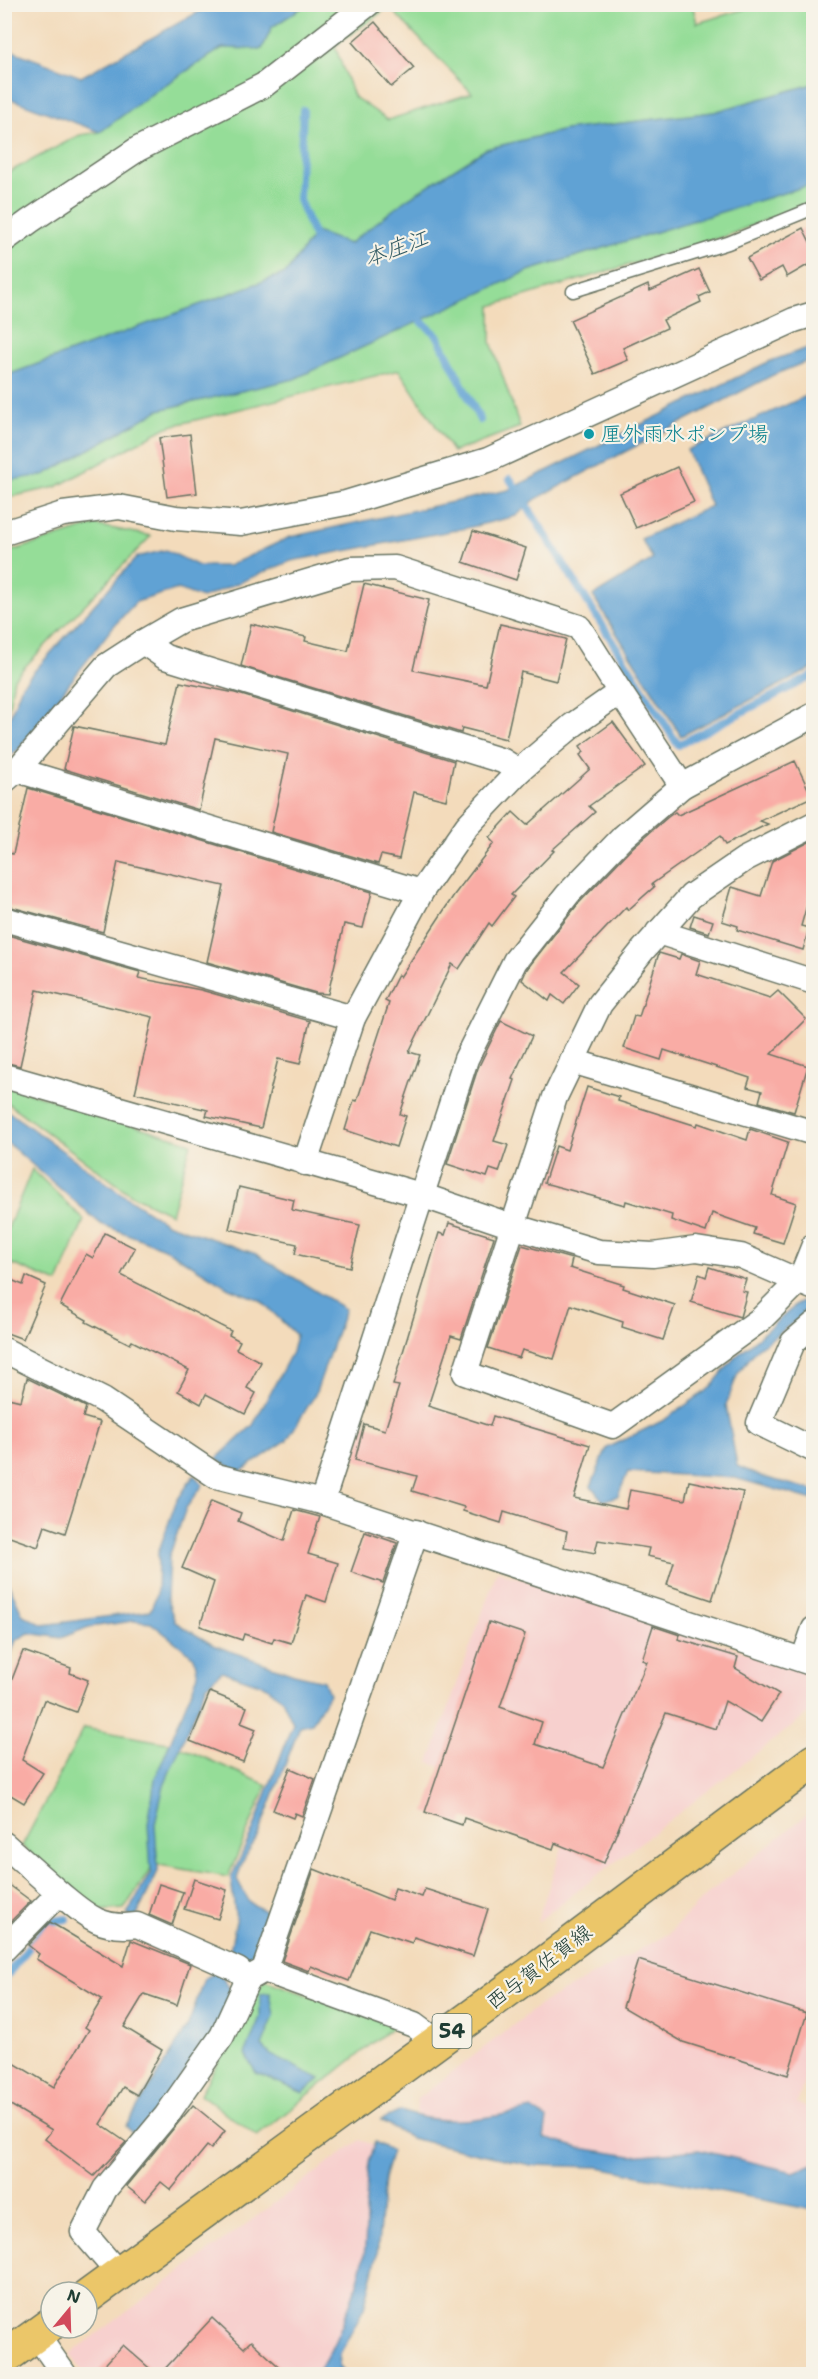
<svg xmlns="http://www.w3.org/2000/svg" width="818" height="2379" font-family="'Shantell Sans','Klee One',sans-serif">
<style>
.built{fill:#f7d0ce}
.green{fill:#95dd98;stroke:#5a8d66;stroke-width:1.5;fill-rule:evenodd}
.water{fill:#61a2d4;stroke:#407084;stroke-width:1.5}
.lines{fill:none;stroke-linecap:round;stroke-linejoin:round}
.stream{stroke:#61a2d4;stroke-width:8}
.building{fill:#f9aca5}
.service-casing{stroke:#697463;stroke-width:15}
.minor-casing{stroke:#697463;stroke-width:27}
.primary-casing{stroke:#697463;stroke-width:36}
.service{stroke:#fff;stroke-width:12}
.minor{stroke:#fff;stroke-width:24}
.primary{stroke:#ebc669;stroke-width:33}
.culture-dot{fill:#0f9aa8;stroke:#f7f3e8;stroke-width:2}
.labels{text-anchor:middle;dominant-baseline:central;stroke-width:4.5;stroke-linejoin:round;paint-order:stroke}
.shield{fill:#f7f3e8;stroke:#60746a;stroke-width:1.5}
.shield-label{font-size:20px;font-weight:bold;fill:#1f3d34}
.culture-label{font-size:21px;fill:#0d838f;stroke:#f7f3e8;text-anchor:start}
.street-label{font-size:21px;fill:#1f3d34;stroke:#f7f3e8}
.water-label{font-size:22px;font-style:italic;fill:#335b64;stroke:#f7f3e8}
</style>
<rect width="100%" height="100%" fill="#f7f3e8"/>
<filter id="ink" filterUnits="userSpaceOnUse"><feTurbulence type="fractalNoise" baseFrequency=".0167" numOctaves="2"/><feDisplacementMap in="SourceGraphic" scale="12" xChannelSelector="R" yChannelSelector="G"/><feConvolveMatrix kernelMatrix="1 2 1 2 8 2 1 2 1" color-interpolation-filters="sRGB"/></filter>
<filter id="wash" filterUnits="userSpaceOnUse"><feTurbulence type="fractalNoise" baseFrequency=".008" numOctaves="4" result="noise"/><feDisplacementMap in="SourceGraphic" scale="24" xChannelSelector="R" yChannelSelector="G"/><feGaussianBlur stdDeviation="1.35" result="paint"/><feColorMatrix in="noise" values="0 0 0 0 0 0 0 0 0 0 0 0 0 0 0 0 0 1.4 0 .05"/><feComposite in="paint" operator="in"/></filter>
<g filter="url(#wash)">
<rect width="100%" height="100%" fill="#f3dbbb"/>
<g class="built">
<path d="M497,1571L813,1674V1710L537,1922L574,1812L429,1763Z"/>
<path d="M813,1810V2054L797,2104L813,2109V2197L415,2126L417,2099L541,2004L668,1934L706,1895Z"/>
<path d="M360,2140L379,2147L365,2275L323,2374H83L70,2354Z"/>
</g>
<g class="green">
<path d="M692,4L697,23L759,5H813V84L714,112L565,130L486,149L407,199L349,244L316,233L286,273L5,376V174L80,135L100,132L157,90L222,48L262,49L272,27L306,5ZM389,7L472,93L388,120L353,96L335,46Z"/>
<path d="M813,184V201L726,236L491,306V342L520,427L453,452L399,370L167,427L56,487L5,498V453L159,410L294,379L528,271Z"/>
<path d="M95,525L151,536L14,678L9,707L5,712V553Z"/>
<path d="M5,1085L191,1143L171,1214L133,1196L5,1101Z"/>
<path d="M32,1169L84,1220L58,1283L5,1261V1235Z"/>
<path d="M84,1728L173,1744L267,1785L228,1877L154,1864L124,1909L97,1911L22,1846Z"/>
<path d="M264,1980L395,2025L257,2136L200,2094Z"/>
</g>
<g class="water">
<path d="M211,5H306L272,27L262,49L222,48L157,90L100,132L5,97V48L81,77Z"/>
<path d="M813,84V184L528,271L294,379L159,410L44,475L5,481V376L286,273L316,232L349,244L407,199L486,149L565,130L714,112Z"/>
<path d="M813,346V359L773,375L588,471L536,499L516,516L467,528L291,561L202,598L178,589L136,602L112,628L18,750L5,760V721L11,714L22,685L137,557L166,550L199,566H228L290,537L508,490L768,362Z"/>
<path d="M813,393V668L681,736L593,596L653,559L641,539L711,506L687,450Z"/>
<path d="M5,1109L126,1197L166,1223L256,1254L345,1309L315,1395L287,1440L240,1472L216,1459L253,1425L292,1352L296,1335L260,1300L229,1288L164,1248L101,1224L5,1141Z"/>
<path d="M801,1301L812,1309L757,1349L738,1373L726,1405L737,1466L763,1477L813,1490V1500L735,1478L628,1472L618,1496L603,1501L591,1486L607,1448L664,1420L710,1388L735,1357Z"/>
<path d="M194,1475L203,1485L186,1508L169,1557L167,1599L175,1622L213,1645L294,1674L324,1681L329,1694L312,1723L300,1726L258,1835L242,1863L237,1879L249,1902L270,1914L257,1953L244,1958L230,1950L236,1921L231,1878L253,1830L293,1723L282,1699L265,1686L222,1671L207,1685L164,1785L155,1824L158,1871L135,1919L127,1914L151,1872L148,1824L155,1779L198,1675L194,1657L151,1623L134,1621L89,1627L61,1638L29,1633L16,1640L5,1671V1651L9,1633L5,1619L4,1574L23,1615L43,1625L150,1611L157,1594L158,1553L176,1502Z"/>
<path d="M218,1971L231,1990L218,2027L137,2138L126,2126L188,2026L204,1979Z"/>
<path d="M270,1993L274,2016L262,2046L271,2055L320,2079L303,2093L256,2073L245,2054L260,2017V1994Z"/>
<path d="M532,2109L547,2119L544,2138L580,2148L631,2156L699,2150L794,2172L813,2164V2210L599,2167L530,2165L410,2138L381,2120L401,2111C443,2128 490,2118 532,2109Z"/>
<path d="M375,2142L392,2151L384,2179L377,2256L364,2308L340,2354L339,2368L350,2374H316C334,2352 363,2276 365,2247C368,2213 362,2174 375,2142Z"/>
</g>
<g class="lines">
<g class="stream">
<path d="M303,110L299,200L318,246"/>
<path d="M414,315L437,335L480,420"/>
<path d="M510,479L678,745L814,675"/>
<path d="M806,1305L813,1291"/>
<path d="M4,1979L49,1922L66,1919"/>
</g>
</g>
<g id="blocks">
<g class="building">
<path d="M375,22L414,68L391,87L352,42Z"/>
<path d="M803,228L813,248V262L787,277L782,267L759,280L747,258Z"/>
<path d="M699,269L710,292L699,297L701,302L663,320L667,328L623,348L628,360L595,374L570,320L648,285L650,291Z"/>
<path d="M190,434L197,493L167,497L159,438Z"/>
<path d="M677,467L694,502L636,528L620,493Z"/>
<path d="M473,531L526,548L516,580L463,562Z"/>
<path d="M364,584L429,600L413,670L486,685L500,624L566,639L556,681L521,672L506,739L462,728L461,733L241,666L251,624L306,637L305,641L348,651Z"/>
<path d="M180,682L235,693L454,761L446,800L414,792L399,859L381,855L378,864L271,832L288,754L215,738L199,810L64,769L74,726L165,745Z"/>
<path d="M613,722L645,766L589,806L595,812L552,850L554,851L511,895L514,897L492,926L489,923L459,969L452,964L409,1052L420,1055L400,1114L406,1116L396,1147L345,1130L354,1100L357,1101L389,1003L385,1001L398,975L400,977L454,895L494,843L489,838L513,812L527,825L590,769L580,755L584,752L580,746Z"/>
<path d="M795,761L812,797L760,821L768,824L725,845L720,836L652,884L654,887L628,910L626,907L564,972L579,984L564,1004L552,995L549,1001L522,980L527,969L578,904L633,847L668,817L675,812L678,815Z"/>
<path d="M28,788L372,892L363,928L344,924L328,994L316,993L207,962L224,886L118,862L103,932L4,905V852L13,854Z"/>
<path d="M813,840V884L801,926L809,928L803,950L737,930L738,926L722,921L732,887L761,896L772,861Z"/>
<path d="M694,915L713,921L709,933L690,927Z"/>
<path d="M4,934L140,972L138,978L201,990L310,1021L300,1064L278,1059L261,1128L206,1116L208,1110L135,1093L153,1017L37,990L20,1066L4,1062Z"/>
<path d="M659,953L679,959L681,954L700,961L696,974L770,998L778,991L806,1019L771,1054L808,1066L794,1112L759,1102L762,1091L747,1087L750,1078L664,1050L661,1060L624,1048L634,1016L639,1017Z"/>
<path d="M501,1021L532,1036L512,1079L515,1080L494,1141L508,1145L499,1172L490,1169L487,1177L447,1164L478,1068Z"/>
<path d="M587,1087L619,1097L618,1101L697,1126L698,1123L747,1140L750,1129L788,1142L772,1195L796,1203L783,1243L753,1234L755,1228L712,1213L706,1232L671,1220L672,1215L626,1201L625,1205L544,1183L556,1146L567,1150Z"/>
<path d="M239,1187L294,1200L292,1210L360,1225L350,1267L295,1254L297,1244L229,1229Z"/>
<path d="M449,1223L494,1237L461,1339L451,1336L428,1406L490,1426L493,1416L590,1445L574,1498L626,1509L630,1490L685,1500L689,1481L743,1492L736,1525L712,1600L667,1585L674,1562L647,1556L649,1548L598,1540L595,1553L564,1547L567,1531L504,1512L501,1523L463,1511L464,1507L412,1491L417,1476L355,1460L364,1424L385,1430L399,1386L393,1385L432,1256L439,1233L445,1235Z"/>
<path d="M105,1233L135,1248L121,1275L231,1331L229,1335L240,1341L236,1349L261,1362L247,1388L256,1393L245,1414L206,1394L201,1404L178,1391L189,1370L132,1341L130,1344L86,1322L87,1320L60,1305L86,1254L93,1258Z"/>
<path d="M522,1245L572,1259L570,1268L624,1285L623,1288L675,1305L663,1340L622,1327L623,1322L571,1305L554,1359L522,1350L519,1358L488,1348Z"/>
<path d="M709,1267L746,1279L742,1291L747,1292L740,1317L691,1302L699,1274L706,1277Z"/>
<path d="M26,1276L46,1285L23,1339L4,1332V1277L23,1285Z"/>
<path d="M27,1378L86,1407L83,1417L100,1422L65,1533L45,1526L38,1547L4,1535V1397L21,1401Z"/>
<path d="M211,1501L241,1513L238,1521L284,1541L294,1510L320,1517L308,1554L338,1563L326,1602L306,1595L291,1643L274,1638L272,1643L244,1634L242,1640L200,1626L214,1582L182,1568Z"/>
<path d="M365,1532L397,1543L383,1583L351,1572Z"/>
<path d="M489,1622L525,1634L500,1707L542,1722L535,1744L603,1767L647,1662L642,1660L653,1626L680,1635L678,1639L738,1657L735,1668L779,1694L761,1722L725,1701L716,1729L666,1713L604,1863L555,1843L553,1849L464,1818L462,1825L425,1812Z"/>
<path d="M23,1651L71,1668L70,1673L88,1680L76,1712L44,1700L22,1760L43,1773L24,1803L9,1794L7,1801L4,1800V1707L12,1688L9,1687Z"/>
<path d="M210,1692L247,1707L241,1723L256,1729L243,1762L190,1741Z"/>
<path d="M290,1768L315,1779L302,1816L295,1813L293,1818L273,1810Z"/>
<path d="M314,1869L391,1900L395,1888L422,1897L425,1889L488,1909L473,1956L414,1937L412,1943L370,1929L349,1981L311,1966L309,1971L282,1961Z"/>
<path d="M194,1879L227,1890L218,1919L184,1909Z"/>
<path d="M4,1881L31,1901L4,1928Z"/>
<path d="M159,1884L183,1892L172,1925L149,1915Z"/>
<path d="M50,1922L123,1966L131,1940L190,1964L177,2005L144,1994L124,2027L162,2050L137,2095L123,2087L100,2124L126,2142L94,2176L45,2139L52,2130L4,2101V2057L54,2087L89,2030L85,2027L102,1999L36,1959L39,1954L28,1945Z"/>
<path d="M638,1960L807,2013L788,2075L683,2042L623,2007Z"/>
<path d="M193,2105L225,2131L211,2149L207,2146L171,2190L161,2182L145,2201L126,2186Z"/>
<path d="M212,2318L244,2348L251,2341L287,2374H160Z"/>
<path d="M123,2345L156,2374H96Z"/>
</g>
</g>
</g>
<g filter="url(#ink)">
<use href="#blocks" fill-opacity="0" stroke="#697463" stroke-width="1.5"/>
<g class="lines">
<g class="service-casing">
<path id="service" d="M573,291L728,243L814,208"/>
</g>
<g class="minor-casing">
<g id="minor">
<path d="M4,240L30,221L138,149L264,85L368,4"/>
<path d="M4,533L63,514L119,507L176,518L241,523L346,503L488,460L794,320L814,314"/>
<path d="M143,642L165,657L503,761L519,771"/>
<path d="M17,770L421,892"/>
<path d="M4,781L17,770L106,666L143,642L181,620L350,569L395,568L579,627L620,692L682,786"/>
<path d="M814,824L745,859L691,896L643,950L600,1004L555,1097L465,1373L613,1426L761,1319L800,1280L814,1245"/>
<path d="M4,919L353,1018"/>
<path d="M658,932L814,982"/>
<path d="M572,1061L814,1133"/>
<path d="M4,1076L421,1195L512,1226L599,1252L653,1255L696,1249L741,1256L812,1287"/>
<path d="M305,1163L353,1018L421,892L467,826L519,771L573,725L620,692"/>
<path d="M814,1324L793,1342L759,1423L814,1450"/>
<path d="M4,1350L103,1400L216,1476L322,1502L814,1664"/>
<path d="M322,1502L466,1059L515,961L568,894L623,837L682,786L814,715"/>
<path d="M803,1660L814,1629"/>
<path d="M4,1844L59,1893"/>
<path d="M4,1949L59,1893C86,1915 100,1930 137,1925L238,1970L248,1979"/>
<path d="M264,1970L414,2025L437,2042"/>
<path d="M119,2274L83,2232L105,2189L166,2116L222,2036L248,1979L264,1970L416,1532"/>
<path d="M36,2334L64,2374"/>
</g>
</g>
<g class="primary-casing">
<g id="primary">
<path d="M87,2297L538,1968L814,1761"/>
<path d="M4,2358L51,2324"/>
</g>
</g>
<use href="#service" class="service"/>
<use href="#minor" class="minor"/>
<use href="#primary" class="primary"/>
</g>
</g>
<circle class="culture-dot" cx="589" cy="434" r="6"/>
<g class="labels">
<rect class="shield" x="432.5" y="2014" width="39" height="34" rx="4.5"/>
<g class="shield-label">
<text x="452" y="2031">54</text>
</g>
<g class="culture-label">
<text x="601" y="434">厘外雨水ポンプ場</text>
</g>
<g class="street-label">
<text transform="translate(539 1967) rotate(-37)">西与賀佐賀線</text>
</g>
<g class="water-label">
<text transform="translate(396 248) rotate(-20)">本庄江</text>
</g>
</g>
<rect width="818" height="2379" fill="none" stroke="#f7f3e8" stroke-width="24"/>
<g transform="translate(69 2310) rotate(19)"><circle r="28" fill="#f7f3e8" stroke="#a1aaa0" stroke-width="1.5"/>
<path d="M0-4.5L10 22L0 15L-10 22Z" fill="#d1495b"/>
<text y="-9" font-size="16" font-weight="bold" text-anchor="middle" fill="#1f3d34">N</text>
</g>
</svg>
